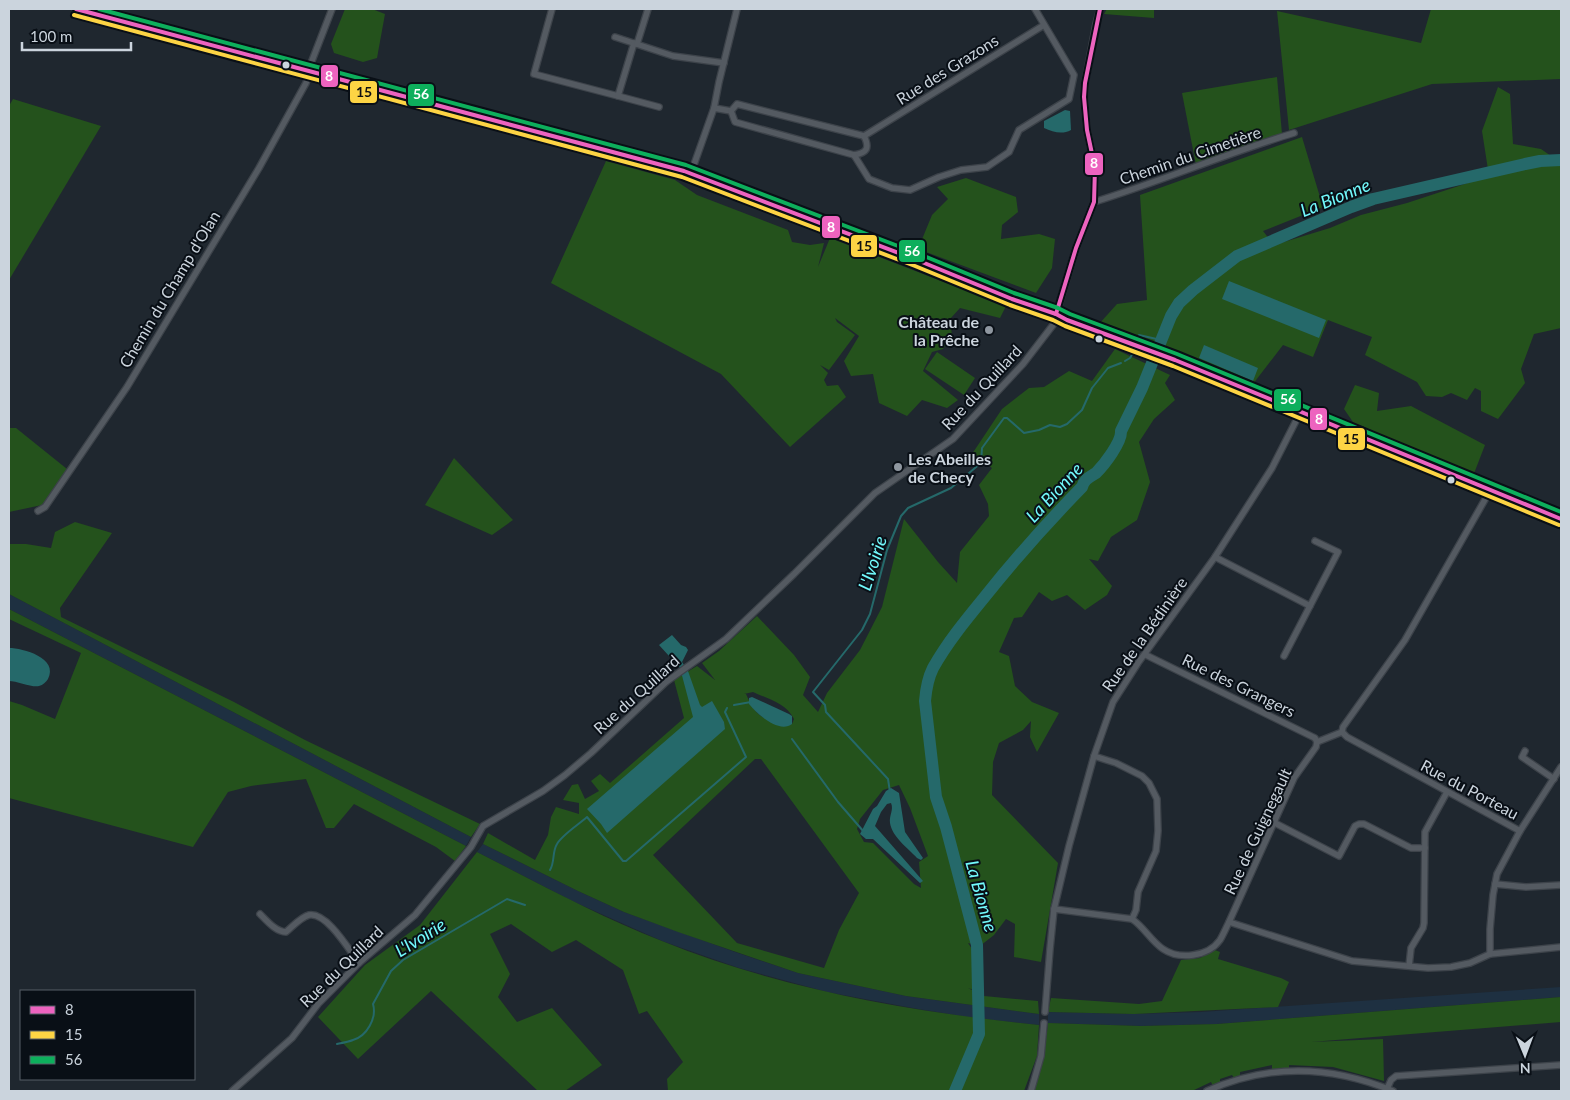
<svg xmlns="http://www.w3.org/2000/svg" width="1570" height="1100" font-family="Lato,sans-serif">
<style>
.built{fill:#1e3041}
.green{fill:#24521c;fill-rule:evenodd}
.water{fill:#25696a}
.lines{fill:none;stroke-linecap:round;stroke-linejoin:round}
.stream{stroke:#25696a;stroke-width:2}
.river{stroke:#25696a;stroke-width:12}
.street-casing{stroke:#3d434a;stroke-width:8}
.secondary-casing{stroke:#3d434a;stroke-width:9}
.street{stroke:#545a61;stroke-width:5.5}
.secondary{stroke:#545a61;stroke-width:8}
.bus-1-casing{stroke:#090f16;stroke-width:8}
.bus-2-casing{stroke:#090f16;stroke-width:8}
.bus-3-casing{stroke:#090f16;stroke-width:8}
.bus-1{stroke:#ed63bf;stroke-width:4}
.bus-2{stroke:#fdd444;stroke-width:4}
.bus-3{stroke:#0daf5c;stroke-width:4}
.bus-dot{fill:#cbd4dd;stroke:#090f16;stroke-width:2}
.poi-dot{fill:#8f97a0;stroke:#090f16;stroke-width:2}
.labels{text-anchor:middle;dominant-baseline:central;stroke-width:4;stroke-linejoin:round;paint-order:stroke}
.street-label{font-size:16px;fill:#cbd4dd;stroke:#090f16}
.poi-label{font-size:16px;font-weight:bold;fill:#cbd4dd;stroke:#090f16;text-anchor:end}
.water-label{font-size:18px;font-style:italic;fill:#72f9fc;stroke:#090f16}
.line-badge{stroke:#090f16;stroke-width:2}
.badge-label{font-size:14px;text-anchor:middle;font-weight:bold;fill:#fff}
.pale-badge-label{font-size:14px;text-anchor:middle;font-weight:bold;fill:#111}
</style>
<rect width="100%" height="100%" fill="#1f272f"/>
<g class="built">
<path d="M9,594L471,837L466,846L9,609Z"/>
<path d="M483,844L578,891L624,912L738,953L798,973L906,996L1039,1014V1025L974,1018L918,1009L827,992L739,968L662,941L572,901L477,852Z"/>
<path d="M1561,987V997L1217,1024L1141,1026L1048,1023V1012L1134,1014L1201,1012Z"/>
</g>
<g class="green">
<path d="M345,9H372L385,14L377,58L363,62L334,53L331,44Z"/>
<path d="M1107,9H1154V18L1104,14Z"/>
<path d="M1431,9H1561V79L1432,84L1289,130L1277,11L1421,43Z"/>
<path d="M1277,77L1282,134L1196,165L1182,93Z"/>
<path d="M1498,87L1510,94L1513,144L1541,149L1561,163V328L1534,334L1521,369L1525,383L1498,419L1481,411V391L1475,388L1467,400L1451,393L1442,397L1426,396L1417,382L1365,355L1372,337L1328,320L1313,357L1283,345L1253,384L1099,324L1117,304L1147,300L1140,195L1302,137L1323,207L1263,231L1274,245L1330,228L1361,215L1407,203L1489,176L1482,131Z"/>
<path d="M13,99L101,126L9,280V106Z"/>
<path d="M606,161L675,180L697,195L788,230L792,242L810,245L824,243L818,267L830,238L1006,306L1000,318L960,308L950,319L952,336L943,349L932,352L923,371L958,400L947,408L922,400L907,416L879,403L873,374L851,376L844,361L859,336L835,318L837,322L855,335L829,370L820,365L828,373L824,380L827,386L838,385L846,397L790,447L721,374L551,283Z"/>
<path d="M966,178L1016,197L1018,212L1002,225L1001,239L1039,234L1055,239L1052,268L1036,293L918,249L932,215L948,199L937,187Z"/>
<path d="M1115,349L1170,375L1165,383L1175,400L1154,419L1139,442L1150,482L1137,520L1111,537L1098,561L1089,559L1112,586L1107,595L1085,610L1067,595L1052,601L1039,592L1022,617L1014,618L999,652L1009,656L1015,686L1032,702L1059,713L1037,752L1030,737L1031,721L1023,730L999,743L993,762L992,795L1058,863L1041,962L1014,957L1015,924L1006,919L994,935L980,946L968,943L976,955L977,991L968,988L984,996L1038,1001L1039,1014L906,996L798,973L678,932L624,912L578,891L483,844L488,833L535,860L548,835L551,817L556,807L579,814V803L563,800L572,785L578,784L585,799L599,791L591,781L600,774L610,783L684,718L674,680L697,666L715,680L702,663L719,651L757,616L794,655L810,677L803,695L818,712L827,693L860,650L882,607L904,519L938,562L957,583L960,552L989,516L988,504L979,485L992,468L972,454L1002,409L1029,388L1044,387L1069,371L1092,381ZM753,692C768,699 786,703 794,719L792,724C764,719 758,721 746,694H744ZM755,759H761L859,893L839,930L824,968L737,943L653,855ZM899,785L910,808L928,856L919,862L921,888L914,884L873,843L864,842L857,829L860,819L883,790Z"/>
<path d="M937,352L975,378L964,395L925,369Z"/>
<path d="M1355,385L1379,393L1377,411L1411,406L1485,445L1473,476L1353,422L1344,409Z"/>
<path d="M9,428H16L67,469L42,505L9,512Z"/>
<path d="M454,458L513,520L492,535L425,505Z"/>
<path d="M75,522L112,533L60,608L61,617L234,702L305,740L480,824L471,837L9,594V544H26L51,548L55,532Z"/>
<path d="M9,609L466,846L455,861L436,847L354,804L334,828H326L306,779L251,786L228,792L193,847L9,798V701L22,705L55,719L81,653L9,619Z"/>
<path d="M477,852C538,883 598,916 662,941C780,989 912,1012 1039,1025L1037,1056L1024,1091H668L667,1079L683,1062L647,1011L639,1014L623,970L576,940L552,952L511,924L490,934L510,974L498,997L517,1022L552,1008L602,1065L565,1091H538L431,991L358,1059L318,1017L365,965L420,925Z"/>
<path d="M1215,950L1220,952L1218,959L1281,978L1289,982L1278,1007L1134,1014L1048,1012L1051,998L1139,1004L1162,1001L1181,960L1200,958Z"/>
<path d="M1561,997V1022L1311,1042L1383,1039L1384,1081L1333,1067L1289,1065V1068L1272,1070V1065L1240,1072V1076L1234,1078L1232,1075L1220,1079V1083L1213,1086L1211,1082L1192,1091H1033L1045,1048L1048,1023L1141,1026L1217,1024Z"/>
</g>
<g class="water">
<path d="M1065,110L1070,111L1071,130C1062,135 1053,132 1044,128V121Z"/>
<path d="M1229,281L1326,320L1319,338L1222,299Z"/>
<path d="M1204,345L1258,368L1253,381L1199,358Z"/>
<path d="M672,635L681,645L686,647L688,650L682,662L688,671L700,705L702,707L712,701L724,722L725,729L607,833L601,824L587,809L693,717L680,668L659,645Z"/>
<path d="M9,648C23,648 59,658 48,679C46,682 43,685 39,686C33,688 17,681 9,681Z"/>
<path d="M752,697L789,714L792,716V724C779,734 757,714 749,704V698Z"/>
<path d="M891,788L899,793L905,832L923,858L921,860L917,858C908,848 892,837 890,823C889,815 894,810 891,803L887,804L881,812L875,826L923,881L920,883L873,839H866L860,834L873,809L877,806L886,791Z"/>
</g>
<g class="lines">
<g class="stream">
<path d="M1139,335L1161,340"/>
<path d="M1125,361L1130,358L1133,353"/>
<path d="M734,705L751,702"/>
<path d="M792,739L838,802L864,832"/>
<path d="M890,792L888,779L826,712L825,705L813,692L862,630L870,614L887,550L901,516L908,508L951,488L981,463L982,448L1004,418H1007L1024,433L1039,430L1050,425L1060,427L1067,424L1082,410L1092,388L1108,368L1121,363"/>
<path d="M550,870C555,862 552,852 557,844C562,835 578,825 587,817L623,861H626L746,757L725,712L727,708"/>
<path d="M337,1044C342,1043 348,1042 353,1040C367,1036 377,1018 373,1004L391,971L403,960L507,899L525,905"/>
</g>
<path class="river" d="M955,1091L979,1034L977,945L946,827L936,797L925,701C926,689 928,678 933,668C947,643 965,621 983,599C1014,560 1047,523 1082,487C1084,479 1090,477 1096,473C1104,465 1122,442 1121,431L1142,388L1171,316L1179,303L1193,290L1237,256L1351,207L1373,199L1525,164L1540,161L1561,160"/>
<g class="street-casing">
<g id="street">
<path d="M552,9L534,74L618,96"/>
<path d="M615,37L673,56L724,63"/>
<path d="M634,43L618,96L659,107"/>
<path d="M637,44L648,9"/>
<path d="M308,71L332,9"/>
<path d="M714,108L731,111"/>
<path d="M731,111L737,104L864,136L1044,25"/>
<path d="M731,111L735,122L854,155C867,153 870,148 864,136"/>
<path d="M854,155L869,179L892,188L910,190L939,177L961,170L987,167L1009,152L1019,130L1069,99L1074,75L1035,9"/>
<path d="M691,173L714,108L719,82L737,9"/>
<path d="M1094,202C1162,181 1227,153 1294,133"/>
<path d="M38,511L45,507L127,387L259,168L306,83L310,71"/>
<path d="M1215,557L1310,606"/>
<path d="M1146,655L1315,738L1317,742"/>
<path d="M1284,656L1338,552L1315,541"/>
<path d="M1342,732L1347,737L1520,831"/>
<path d="M1525,751L1522,757L1554,779"/>
<path d="M1094,756L1116,763L1142,776L1149,783L1157,799L1158,831L1156,851L1138,892L1136,910L1132,919"/>
<path d="M1273,822L1339,856L1355,826L1359,824H1364L1411,848H1425"/>
<path d="M1495,884L1526,887L1561,885"/>
<path d="M1054,909L1132,919C1144,927 1151,941 1163,949C1179,960 1208,957 1220,940C1223,935 1226,928 1229,922L1294,778L1316,747L1317,742L1342,732L1343,727L1405,640L1491,489"/>
<path d="M260,914C267,921 276,932 286,932C293,926 301,917 309,915C327,912 349,950 359,963"/>
<path d="M1229,922L1352,961L1428,968L1451,967L1470,963L1490,954L1561,947"/>
<path d="M1490,954V929L1493,895L1497,874L1520,831L1561,767"/>
<path d="M1409,966L1411,948L1423,928L1424,923L1425,832L1447,792"/>
<path d="M1045,1012L1050,949L1054,909L1069,846L1094,756L1113,702L1138,663L1215,557L1272,468L1301,411"/>
<path d="M1387,1089L1391,1080L1396,1076L1561,1065"/>
<path d="M232,1091L292,1038L318,1004L359,963L415,915L471,847L483,826L543,791L565,775L591,753L666,682L726,639L794,574L875,493L953,439L1023,364L1053,325L1076,248L1094,202L1095,168L1087,130L1084,97L1085,83L1096,24L1100,9"/>
<path d="M1031,1091L1041,1056L1044,1023"/>
<path d="M1207,1091C1269,1063 1330,1065 1393,1091"/>
</g>
</g>
<g class="secondary-casing">
<path id="secondary" d="M76,9L684,171L917,260L1012,299L1056,314L1067,320L1175,360L1561,519"/>
</g>
<use href="#street" class="street"/>
<use href="#secondary" class="secondary"/>
<g class="bus-1-casing">
<g id="bus-1">
<path d="M76,9L684,171L917,260L1012,299L1056,314L1067,320L1175,360L1561,519"/>
<path d="M1056,314L1076,248L1094,202L1095,168L1087,130L1084,97L1085,83L1100,9"/>
</g>
</g>
<g class="bus-2-casing">
<path id="bus-2" d="M74,15L682,177L915,266L1010,305L1053,320L1065,326L1173,366L1559,525"/>
</g>
<g class="bus-3-casing">
<path id="bus-3" d="M99,9L686,165L919,254L1014,293L1058,308L1070,314L1177,354L1561,512"/>
</g>
<use href="#bus-1" class="bus-1"/>
<use href="#bus-2" class="bus-2"/>
<use href="#bus-3" class="bus-3"/>
</g>
<g class="bus-dot">
<circle cx="286" cy="65" r="4.5"/>
<circle cx="1099" cy="339" r="4.5"/>
<circle cx="1451" cy="480" r="4.5"/>
</g>
<g class="poi-dot">
<circle cx="989" cy="330" r="5"/>
<circle cx="898" cy="467" r="5"/>
</g>
<g class="labels">
<g class="street-label">
<text transform="translate(947 69) rotate(-32)">Rue des Grazons</text>
<text transform="translate(1190 155) rotate(-19)">Chemin du Cimetière</text>
<text transform="translate(169 289) rotate(-59)">Chemin du Champ d'Olan</text>
<text transform="translate(981 387) rotate(-47)">Rue du Quillard</text>
<text transform="translate(1144 634) rotate(-55)">Rue de la Bédinière</text>
<text transform="translate(1239 685) rotate(26)">Rue des Grangers</text>
<text transform="translate(636 694) rotate(-42)">Rue du Quillard</text>
<text transform="translate(1470 789) rotate(28)">Rue du Porteau</text>
<text transform="translate(1257 831) rotate(-65)">Rue de Guignegault</text>
<text transform="translate(341 966) rotate(-44)">Rue du Quillard</text>
</g>
<g class="poi-label">
<text x="979" y="321">Château de<tspan x="979" dy="18">la Prêche</tspan></text>
<text x="908" y="458" text-anchor="start">Les Abeilles<tspan x="908" dy="18">de Checy</tspan></text>
</g>
<g class="water-label">
<text transform="translate(1335 197) rotate(-22)">La Bionne</text>
<text transform="translate(1054 492) rotate(-47)">La Bionne</text>
<text transform="translate(872 563) rotate(-72)">L'Ivoirie</text>
<text transform="translate(982 896) rotate(74)">La Bionne</text>
<text transform="translate(420 937) rotate(-32)">L'Ivoirie</text>
</g>
</g>
<g class="line-badge">
<rect x="320" y="64" width="19" height="24" rx="5" fill="#ed63bf"/>
<rect x="349" y="80" width="29" height="24" rx="5" fill="#fdd444"/>
<rect x="407" y="83" width="28" height="24" rx="5" fill="#0daf5c"/>
<rect x="1084" y="152" width="20" height="24" rx="5" fill="#ed63bf"/>
<rect x="821" y="215" width="20" height="24" rx="5" fill="#ed63bf"/>
<rect x="850" y="234" width="28" height="24" rx="5" fill="#fdd444"/>
<rect x="898" y="239" width="28" height="24" rx="5" fill="#0daf5c"/>
<rect x="1273" y="388" width="29" height="24" rx="5" fill="#0daf5c"/>
<rect x="1309" y="407" width="19" height="24" rx="5" fill="#ed63bf"/>
<rect x="1337" y="427" width="29" height="24" rx="5" fill="#fdd444"/>
</g>
<g class="badge-label">
<text x="329" y="81">8</text>
<text x="421" y="99">56</text>
<text x="1094" y="168">8</text>
<text x="831" y="232">8</text>
<text x="912" y="256">56</text>
<text x="1288" y="404">56</text>
<text x="1319" y="424">8</text>
</g>
<g class="pale-badge-label">
<text x="364" y="97">15</text>
<text x="864" y="251">15</text>
<text x="1351" y="444">15</text>
</g>
<rect width="1570" height="1100" fill="none" stroke="#cbd4dd" stroke-width="20"/>
<rect x="20" y="990" width="175" height="90" fill="#090f16" stroke="#575e66"/>
<rect x="30" y="1006" width="25" height="8" fill="#ed63bf" stroke="#575e66"/>
<text x="65" y="1015" font-size="15" fill="#cbd4dd">8</text>
<rect x="30" y="1031" width="25" height="8" fill="#fdd444" stroke="#575e66"/>
<text x="65" y="1040" font-size="15" fill="#cbd4dd">15</text>
<rect x="30" y="1056" width="25" height="8" fill="#0daf5c" stroke="#575e66"/>
<text x="65" y="1065" font-size="15" fill="#cbd4dd">56</text>
<g transform="translate(1525 1055) rotate(179)" stroke="#090f16" stroke-width="4" paint-order="stroke">
<path d="M0-4L9 19L0 12L-9 19Z" fill="#cbd4dd"/>
<text y="-8" font-size="14" font-weight="bold" text-anchor="middle" fill="#cbd4dd">N</text>
</g>
<path d="M22 42v8h109v-8" fill="none" stroke="#cbd4dd" stroke-width="2.5"/>
<text x="30" y="42" font-size="15" fill="#cbd4dd" stroke="#090f16" stroke-width="4" paint-order="stroke">100 m</text>
</svg>
